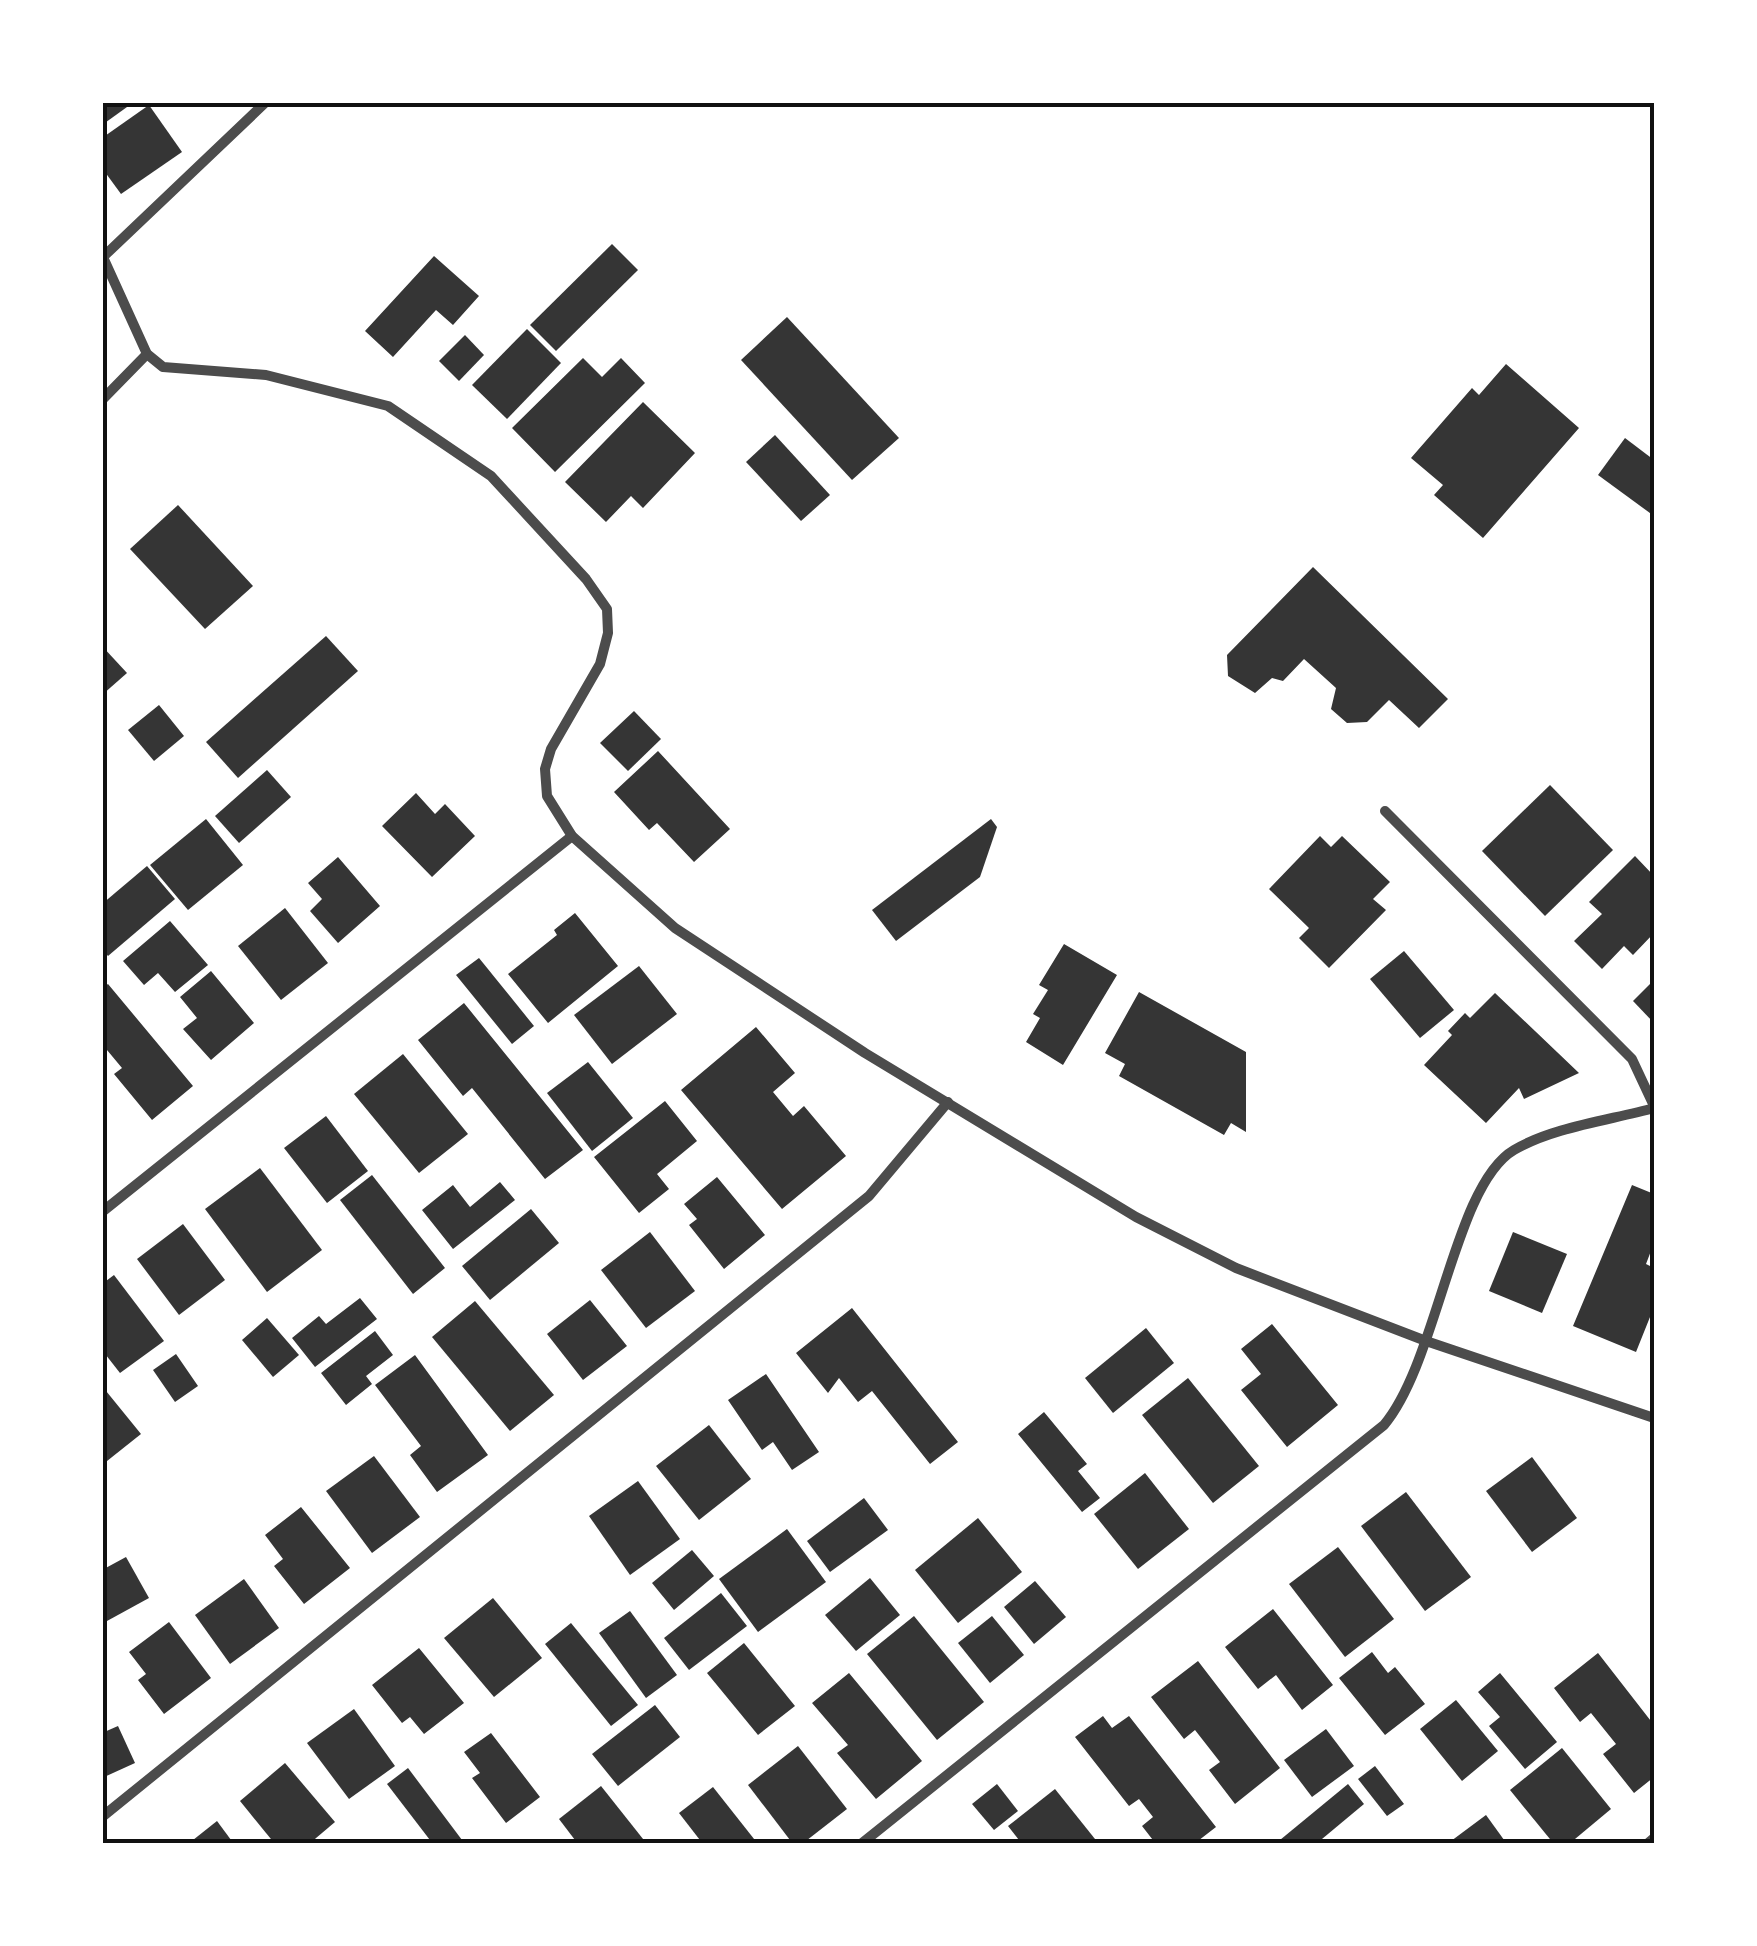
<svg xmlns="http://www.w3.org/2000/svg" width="1757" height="1946" font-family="'PT Sans',sans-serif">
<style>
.building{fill:#353535}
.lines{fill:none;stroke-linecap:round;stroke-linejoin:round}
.minor{stroke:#4c4c4c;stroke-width:10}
.neatline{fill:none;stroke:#111;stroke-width:4}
</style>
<rect width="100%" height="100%" fill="#fff"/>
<g class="building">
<path d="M102,102H134L102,125Z"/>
<path d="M149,105L182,152L121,194L102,168V138Z"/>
<path d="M612,244L638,270L556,351L530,325Z"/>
<path d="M434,256L479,296L453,325L436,310L393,357L365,331Z"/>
<path d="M787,317L899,438L852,480L741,360Z"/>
<path d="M527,329L561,363L507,419L472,385Z"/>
<path d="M465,335L484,355L459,381L439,361Z"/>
<path d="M583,358L602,377L621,358L645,383L555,472L512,428Z"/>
<path d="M1506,364L1579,428L1483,538L1434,495L1443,485L1411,458L1472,388L1479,395Z"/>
<path d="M643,402L695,453L643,508L631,496L606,522L565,482Z"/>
<path d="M775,435L830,495L801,521L746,462Z"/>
<path d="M1625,438L1654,460V516L1598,475Z"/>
<path d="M178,505L253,586L205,629L130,549Z"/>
<path d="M1313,567L1448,699L1419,728L1389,700L1367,722L1347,723L1331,709L1336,688L1304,659L1283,681L1272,678L1255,693L1228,676L1227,655Z"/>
<path d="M326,636L358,671L238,778L206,742Z"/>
<path d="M102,646L127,673L102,695Z"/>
<path d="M159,705L184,736L154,761L128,730Z"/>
<path d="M634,711L661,739L628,771L600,743Z"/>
<path d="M658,751L730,829L694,862L657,823L649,830L614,792Z"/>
<path d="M267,770L291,797L239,843L215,816Z"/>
<path d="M1550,785L1613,850L1545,916L1482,851Z"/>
<path d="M416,793L435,814L445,804L475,836L432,877L382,826Z"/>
<path d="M206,819L243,865L188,910L150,865Z"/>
<path d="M991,819L997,827L980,877L896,941L872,910Z"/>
<path d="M1320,836L1331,847L1342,836L1390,882L1373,899L1386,910L1329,968L1299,938L1309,928L1269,889Z"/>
<path d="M1635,856L1654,876V933L1633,955L1624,946L1602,969L1574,941L1602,914L1589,902Z"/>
<path d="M338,857L380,906L338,943L310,911L322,899L308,883Z"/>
<path d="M147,866L175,899L108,956L102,949V904Z"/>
<path d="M285,908L328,963L281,1000L238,946Z"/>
<path d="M575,913L618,966L548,1023L508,974L557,935L554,930Z"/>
<path d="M170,921L208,965L175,992L158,973L144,985L123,961Z"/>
<path d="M1064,944L1117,975L1063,1065L1026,1042L1040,1018L1033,1014L1048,990L1039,985Z"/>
<path d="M1404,951L1454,1010L1420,1038L1370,979Z"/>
<path d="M479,958L534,1026L512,1044L456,975Z"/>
<path d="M639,966L677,1014L612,1064L574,1015Z"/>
<path d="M211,971L254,1023L211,1060L183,1029L197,1018L180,997Z"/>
<path d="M1654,980V1023L1633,1001Z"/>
<path d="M108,984L193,1086L152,1120L114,1074L122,1068L102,1044V988Z"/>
<path d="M1139,992L1246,1052V1132L1231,1123L1224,1135L1119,1076L1125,1064L1105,1053Z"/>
<path d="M1495,993L1579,1073L1524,1099L1519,1088L1486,1123L1424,1065L1452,1035L1448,1031L1465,1013L1470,1018Z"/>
<path d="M464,1003L583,1150L545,1179L472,1088L463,1096L418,1040Z"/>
<path d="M756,1027L795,1073L773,1092L793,1116L804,1106L846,1156L782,1209L681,1090Z"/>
<path d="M403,1054L468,1134L419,1173L354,1094Z"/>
<path d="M588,1062L633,1118L592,1151L547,1093Z"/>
<path d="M665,1101L697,1141L657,1174L669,1189L639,1213L594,1157Z"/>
<path d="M326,1116L368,1171L327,1203L284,1148Z"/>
<path d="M260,1168L322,1250L267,1292L205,1209Z"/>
<path d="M372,1175L445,1268L413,1294L340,1200Z"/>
<path d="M717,1177L765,1235L724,1269L689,1225L697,1219L684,1204Z"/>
<path d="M500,1182L515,1200L453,1249L422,1210L453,1185L470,1207Z"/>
<path d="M1632,1185L1654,1194V1243L1646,1264L1654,1268V1307L1636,1352L1573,1326Z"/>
<path d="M531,1209L559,1243L490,1300L462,1266Z"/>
<path d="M183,1224L225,1280L179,1315L137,1259Z"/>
<path d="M650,1232L695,1291L646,1328L601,1270Z"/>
<path d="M1513,1232L1567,1254L1542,1313L1489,1291Z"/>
<path d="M114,1275L164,1341L120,1373L102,1350V1284Z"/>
<path d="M360,1298L377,1319L315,1367L292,1338L319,1316L326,1324Z"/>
<path d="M590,1300L627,1346L583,1380L547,1334Z"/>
<path d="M475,1301L554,1395L510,1431L432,1337Z"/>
<path d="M852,1308L958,1442L930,1464L872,1391L858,1402L839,1378L828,1393L796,1353Z"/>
<path d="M267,1318L299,1355L273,1377L242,1340Z"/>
<path d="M1272,1324L1338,1405L1287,1447L1241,1390L1261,1374L1241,1349Z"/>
<path d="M1146,1328L1174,1363L1113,1413L1085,1378Z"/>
<path d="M375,1331L393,1355L366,1376L372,1384L346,1405L321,1373Z"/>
<path d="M176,1354L198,1386L175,1402L153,1370Z"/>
<path d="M415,1355L488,1455L437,1492L410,1455L421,1446L375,1385Z"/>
<path d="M766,1374L819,1452L792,1470L773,1442L762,1450L728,1400Z"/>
<path d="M1188,1378L1259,1466L1213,1503L1142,1415Z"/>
<path d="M102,1386L141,1434L102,1465Z"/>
<path d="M1044,1412L1087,1464L1078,1471L1100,1498L1082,1512L1018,1434Z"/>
<path d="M709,1425L751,1479L699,1520L656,1466Z"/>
<path d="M374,1456L420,1517L372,1553L326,1491Z"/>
<path d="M1532,1457L1577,1518L1532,1552L1486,1491Z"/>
<path d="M1145,1473L1189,1529L1138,1569L1094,1514Z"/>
<path d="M638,1481L680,1539L630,1575L589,1516Z"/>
<path d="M1406,1492L1471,1577L1425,1611L1361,1526Z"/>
<path d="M864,1498L888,1530L830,1572L807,1541Z"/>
<path d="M301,1507L350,1568L304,1604L274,1566L283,1559L265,1535Z"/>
<path d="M978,1518L1022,1572L958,1623L915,1570Z"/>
<path d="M787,1529L826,1582L758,1632L719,1579Z"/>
<path d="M1338,1547L1394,1619L1345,1657L1289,1584Z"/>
<path d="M692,1550L714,1576L674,1610L652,1583Z"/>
<path d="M126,1557L149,1598L107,1621L102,1612V1570Z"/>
<path d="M870,1578L900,1615L856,1651L825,1615Z"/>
<path d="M244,1579L279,1628L230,1664L195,1615Z"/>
<path d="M1035,1581L1066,1617L1034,1644L1004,1607Z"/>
<path d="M721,1593L747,1626L689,1670L664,1638Z"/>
<path d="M493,1598L542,1658L494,1697L444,1638Z"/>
<path d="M1273,1609L1333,1685L1302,1710L1276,1675L1258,1689L1225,1647Z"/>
<path d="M630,1611L677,1675L646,1698L599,1633Z"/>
<path d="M914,1616L984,1702L937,1740L867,1654Z"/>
<path d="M992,1616L1024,1655L990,1683L958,1643Z"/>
<path d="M169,1622L211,1678L164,1714L138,1680L146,1674L129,1652Z"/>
<path d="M571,1623L638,1705L611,1726L545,1644Z"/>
<path d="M744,1643L795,1706L758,1735L707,1673Z"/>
<path d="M419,1648L464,1703L424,1734L410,1717L402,1723L372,1685Z"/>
<path d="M1372,1652L1388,1673L1395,1667L1425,1704L1385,1735L1339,1678Z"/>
<path d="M1598,1653L1654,1725V1777L1634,1793L1603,1754L1616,1744L1591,1713L1580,1722L1554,1688Z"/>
<path d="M1198,1661L1280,1768L1235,1804L1209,1770L1220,1762L1195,1730L1184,1739L1151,1697Z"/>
<path d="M849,1673L922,1761L876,1799L837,1753L848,1745L812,1703Z"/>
<path d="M1500,1673L1557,1742L1525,1769L1489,1726L1500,1717L1478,1692Z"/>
<path d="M1456,1700L1498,1751L1462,1781L1420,1729Z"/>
<path d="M655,1705L680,1737L618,1786L592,1754Z"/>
<path d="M354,1709L395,1766L349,1799L307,1743Z"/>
<path d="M1103,1716L1112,1728L1129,1716L1216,1827L1194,1844H1156L1142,1826L1153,1817L1139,1799L1129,1806L1075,1737Z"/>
<path d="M118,1726L135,1763L102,1778V1733Z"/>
<path d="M1326,1729L1354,1766L1312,1797L1284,1760Z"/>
<path d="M491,1733L540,1797L506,1823L472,1778L480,1773L464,1752Z"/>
<path d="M798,1746L847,1809L802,1844H793L748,1785Z"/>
<path d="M1562,1748L1611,1809L1569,1844H1554L1510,1790Z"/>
<path d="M285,1763L335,1822L309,1844H275L240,1801Z"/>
<path d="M1375,1766L1404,1804L1387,1816L1358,1779Z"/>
<path d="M408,1768L465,1844H433L387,1784Z"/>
<path d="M997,1784L1018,1811L994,1830L972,1804Z"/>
<path d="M1348,1784L1364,1804L1316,1844H1283L1280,1840Z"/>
<path d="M601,1786L647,1844H578L559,1819Z"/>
<path d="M713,1787L758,1844H703L679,1813Z"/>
<path d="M1055,1789L1099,1844H1022L1008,1826Z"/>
<path d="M1486,1815L1507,1844H1447Z"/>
<path d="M217,1821L234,1844H188Z"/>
</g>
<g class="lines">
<g class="minor">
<path d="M102,255L147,354L163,367L266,375L388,406L491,476L586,579L607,609L608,633L600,664L551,749L545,769L547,796L572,836L675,928L865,1053L1136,1217L1236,1268L1426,1341L1654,1418"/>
<path d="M103,257L266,102"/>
<path d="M102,400L147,354"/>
<path d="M1385,811L1632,1059L1654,1106"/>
<path d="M102,1212L572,836"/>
<path d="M102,1817L869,1196L948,1102"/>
<path d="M861,1844L1384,1425C1438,1361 1454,1185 1514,1150C1553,1127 1611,1120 1654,1108"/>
<path d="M1647,1844L1654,1838"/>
</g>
</g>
<rect width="1757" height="1946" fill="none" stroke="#ffffff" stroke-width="210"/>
<rect x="105" y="105" width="1547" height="1736" class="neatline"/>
</svg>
